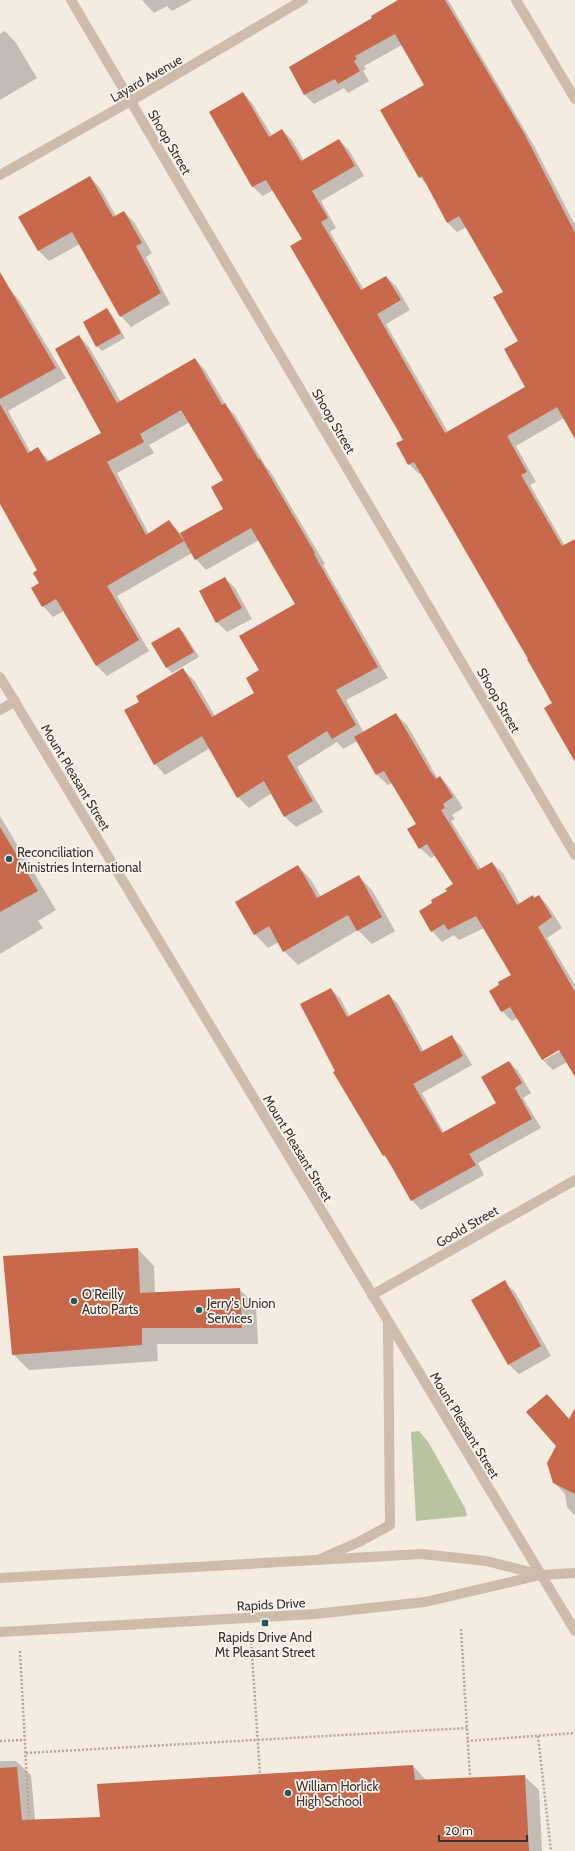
<svg xmlns="http://www.w3.org/2000/svg" width="575" height="1851" font-family="Cabin,sans-serif">
<style>
.green{fill:#b8c4a0}
.shadow{fill:#0003;fill-rule:evenodd}
.building{fill:#c8694b}
.lines{fill:none;stroke-linecap:round;stroke-linejoin:round}
.path{stroke:#b9a596;stroke-width:2.5;stroke-dasharray:2 2;stroke-linecap:butt}
.service{stroke:#cdbbac;stroke-width:10}
.minor{stroke:#cdbbac;stroke-width:10}
.tertiary{stroke:#cdbbac;stroke-width:10}
.poi-dot{fill:#1f5a5e;stroke:#fbf5ee;stroke-width:1.5}
.labels{text-anchor:middle;dominant-baseline:central;stroke-width:3.5;stroke-linejoin:round;paint-order:stroke}
.street-label{font-size:13px;fill:#3b302b;stroke:#fbf5ee}
.poi-label{font-size:13px;fill:#3b302b;stroke:#fbf5ee;text-anchor:start}
</style>
<rect width="100%" height="100%" fill="#f4ebe1"/>
<path class="green" d="M419,1431L429,1443L465,1508L467,1516L416,1521L411,1432Z"/>
<g class="shadow">
<path d="M142,0H192L172,11L167,6L154,13Z"/>
<path d="M403,0H448L534,146L574,223H575V436L564,418L516,446L536,482L530,485L565,546L575,540V744L553,705L529,659L422,472L419,474L409,464L398,444L404,441L303,240L273,190L263,196L253,187L210,112L243,93L252,103L272,136L282,130L292,140L304,161L339,140L349,150L364,176L321,201L336,228L330,232L364,290L386,277L396,286L410,310L386,324L448,432L526,387L519,341L504,292L467,227L457,232L447,222L427,185L420,177L425,85L402,45L364,66L366,69L363,71L369,81L348,93L344,88L314,104L305,95L290,67Z"/>
<path d="M5,31L16,43L37,78L0,100V34Z"/>
<path d="M90,177L100,188L116,216L124,212L134,222L152,253L146,257L170,304L131,327L121,316L80,244L49,261L39,251L20,217Z"/>
<path d="M10,290L20,301L66,378L8,411L31,453L38,449L50,462L103,433L79,336L89,347L121,402L195,359L205,370L227,407L235,415L266,467L270,471L325,564L323,565L388,678L346,700L364,733L396,715L407,725L438,779L440,777L450,788L463,808L452,815L455,819L451,821L481,869L492,863L503,873L520,904L533,897L535,898L539,896L549,907L562,928L547,938L575,985V1075L567,1062L553,1070L543,1060L518,1018L512,1021L502,1011L500,985L512,975L484,928L459,940L454,935L442,942L432,931L448,891L454,885L436,855L431,858L420,848L418,824L392,783L388,785L377,775L357,741L343,749L337,742L297,767L323,812L296,827L285,817L272,793L249,808L238,797L210,748L165,775L155,764L140,702L183,670L194,680L215,716L256,693L260,671L296,604L259,540L206,570L196,559L192,553L117,596L149,651L107,676L96,665L64,611L53,617L43,606L38,570L0,502V296ZM190,422L224,480L225,509L181,534L169,521L149,534L117,473L154,453L149,445ZM563,1047L564,1049L544,1060V1058Z"/>
<path d="M107,310L112,315L125,338L102,351L97,346Z"/>
<path d="M225,578L235,588L252,619L227,632L217,622Z"/>
<path d="M179,628L184,633L199,657L172,673L167,668L153,644Z"/>
<path d="M0,816L56,910L38,921L43,928L0,954Z"/>
<path d="M298,866L311,880L321,897L359,877L372,890L395,931L372,944L358,930L298,965L284,951L279,942L268,948L255,934Z"/>
<path d="M330,989L340,998L350,1017L389,995L398,1004L424,1052L452,1037L461,1046L472,1065L422,1093L444,1133L498,1103L509,1062L518,1071L531,1093L523,1098L541,1128L478,1163L484,1175L421,1210L412,1200L390,1162L384,1156L337,1071Z"/>
<path d="M138,1249L154,1266L155,1294L240,1290L256,1306L258,1344H157L158,1361L29,1370L13,1354Z"/>
<path d="M504,1282L515,1292L551,1356L519,1374L508,1364Z"/>
<path d="M575,1437V1516L567,1507L565,1494L554,1482Z"/>
<path d="M0,1761H16L31,1775L35,1820L101,1818L413,1766L427,1781L524,1776L539,1790L542,1851H0Z"/>
</g>
<g class="building">
<path d="M398,0H445L525,135L575,233V439L557,407L507,436L527,472L521,475L562,546L575,539V762L544,708L552,703L527,659H528L414,462L408,465L396,443L403,440L397,429L290,246L302,239L266,180L252,187L209,112L243,92L269,137L282,129L301,161L339,139L355,166L312,191L328,218L321,222L361,290L386,276L401,300L377,314L445,433L525,387L504,349L518,341L493,297L503,292L459,216L447,223L422,176L419,178L380,110L424,85L395,34L355,56L357,59L354,61L360,71L338,84L335,79L304,95L289,67L372,18L371,16Z"/>
<path d="M90,176L113,217L124,211L142,243L136,246L161,293L120,317L72,232L38,251L18,217Z"/>
<path d="M0,272L56,368L0,399Z"/>
<path d="M107,308L121,333L96,347L83,322Z"/>
<path d="M79,335L117,403L195,358L222,405L225,403L259,460L260,459L315,553L314,554L378,667L336,690L356,725L332,739L327,731L287,756L313,801L284,817L264,781L237,798L202,736L154,765L124,710L139,702L136,696L183,668L212,717L254,693L246,678L259,670L239,636L295,604L251,528L195,560L180,533L223,509L211,487L223,480L181,410L140,434L144,442L107,462L146,535L169,520L184,541L107,586L139,640L96,666L56,599L42,607L31,588L39,583L33,573L37,570L0,504V404L28,453L38,447L47,462L101,433L55,349Z"/>
<path d="M225,577L242,608L216,623L199,591Z"/>
<path d="M179,627L194,652L166,668L151,643Z"/>
<path d="M396,713L430,771L436,779L440,776L453,797L443,804L445,808L441,810L478,870L492,862L517,905L533,895L534,898L539,895L552,917L538,927L575,992V1077L559,1050L542,1060L510,1007L501,1012L489,991L499,985L498,982L511,975L476,916L448,930L444,924L431,932L419,911L432,903L431,900L447,891L445,889L453,884L427,844L419,849L407,829L416,824L384,771L376,775L354,737Z"/>
<path d="M0,827L38,891L0,912Z"/>
<path d="M298,865L317,898L359,875L382,917L357,931L348,915L283,952L269,926L254,935L235,902Z"/>
<path d="M331,988L347,1017L389,994L421,1052L452,1035L463,1056L413,1084L442,1133L496,1103L481,1077L509,1061L522,1083L515,1088L532,1119L469,1154L476,1165L411,1201L385,1155L383,1156L333,1072L335,1071L300,1004Z"/>
<path d="M138,1248L140,1293L240,1288L242,1328H142V1345L12,1355L3,1256Z"/>
<path d="M505,1280L541,1346L508,1365L471,1300Z"/>
<path d="M547,1394L569,1419L575,1408V1494L553,1483L547,1463L556,1446L526,1412Z"/>
<path d="M413,1765L415,1780L525,1775L529,1851H0V1768L17,1767L22,1820L100,1817L97,1784Z"/>
</g>
<g class="lines">
<g class="path">
<path d="M461,1629L470,1777"/>
<path d="M251,1639L260,1775"/>
<path d="M20,1651L29,1819"/>
<path d="M538,1736L551,1851"/>
<path d="M0,1741L25,1740"/>
<path d="M467,1741L575,1733"/>
<path d="M26,1753L467,1728"/>
</g>
<path class="service" d="M0,710L15,701"/>
<g class="minor">
<path d="M71,0L575,855"/>
<path d="M516,0L575,99"/>
<path d="M0,175L131,101L303,0"/>
<path d="M372,1295L575,1180"/>
</g>
<g class="tertiary">
<path d="M0,677L575,1631"/>
<path d="M322,1558L359,1542L390,1525L388,1323"/>
<path d="M0,1578L422,1554L486,1561L538,1574"/>
<path d="M0,1632L315,1614L425,1602L540,1575L575,1573"/>
</g>
</g>
<g class="poi-dot">
<circle cx="9" cy="859" r="4"/>
<circle cx="74" cy="1301" r="4"/>
<circle cx="199" cy="1310" r="4"/>
<rect x="261" y="1619" width="8" height="8" rx="2"/>
<circle cx="288" cy="1793" r="4"/>
</g>
<g class="labels">
<g class="street-label">
<text transform="translate(146 78) rotate(-30)">Layard Avenue</text>
<text transform="translate(170 142) rotate(60)">Shoop Street</text>
<text transform="translate(334 421) rotate(60)">Shoop Street</text>
<text transform="translate(499 700) rotate(60)">Shoop Street</text>
<text transform="translate(76 777) rotate(59)">Mount Pleasant Street</text>
<text transform="translate(298 1148) rotate(59)">Mount Pleasant Street</text>
<text transform="translate(467 1226) rotate(-30)">Goold Street</text>
<text transform="translate(465 1425) rotate(59)">Mount Pleasant Street</text>
<text transform="translate(271 1604) rotate(-3)">Rapids Drive</text>
</g>
<g class="poi-label">
<text x="17" y="852">Reconciliation<tspan x="17" dy="15">Ministries International</tspan></text>
<text x="82" y="1294">O'Reilly<tspan x="82" dy="15">Auto Parts</tspan></text>
<text x="207" y="1303">Jerry's Union<tspan x="207" dy="15">Services</tspan></text>
<text x="265" y="1637" text-anchor="middle">Rapids Drive And<tspan x="265" dy="15">Mt Pleasant Street</tspan></text>
<text x="296" y="1786">William Horlick<tspan x="296" dy="15">High School</tspan></text>
</g>
</g>
<path d="M439 1835v6h88v-6" fill="none" stroke="#3b302b" stroke-width="2"/>
<text x="445" y="1835" font-size="12" fill="#3b302b" stroke="#fbf5ee" stroke-width="3" paint-order="stroke">20 m</text>
</svg>
